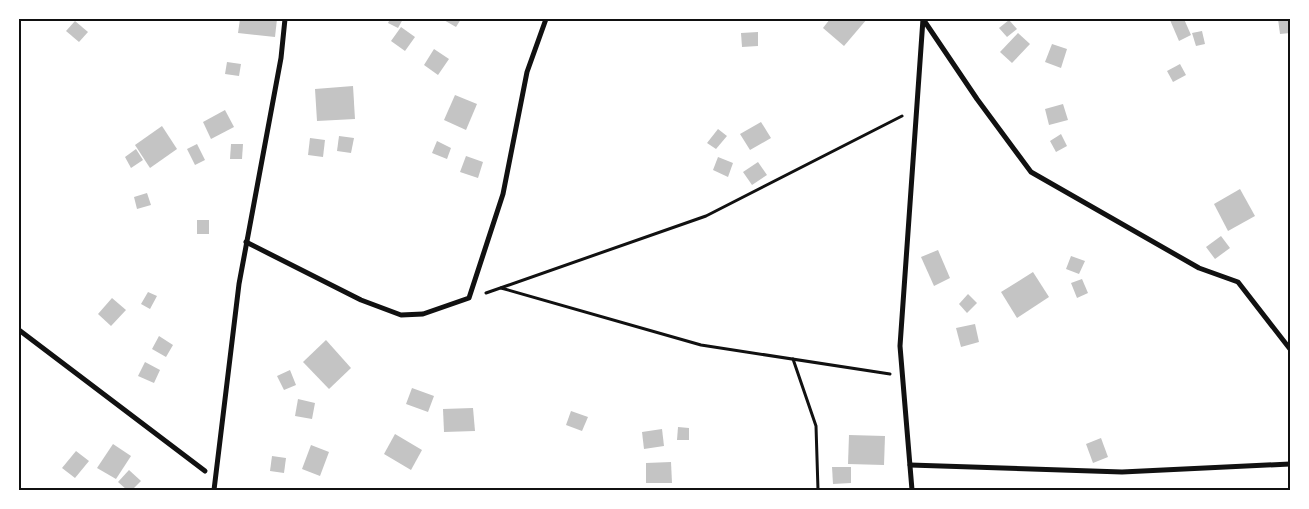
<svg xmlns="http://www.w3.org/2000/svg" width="1309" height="509" font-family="'DejaVu Sans',sans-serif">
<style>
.building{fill:#c4c4c4}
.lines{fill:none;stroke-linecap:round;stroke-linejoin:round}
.path{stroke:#111;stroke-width:3}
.minor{stroke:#111;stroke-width:5}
.neatline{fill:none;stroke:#111;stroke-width:2}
</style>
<rect width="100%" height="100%" fill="#fff"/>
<g class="building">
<path d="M240,19H277L275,37L238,33Z"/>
<path d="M390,19H403L398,28L388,23Z"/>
<path d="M442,19H461L456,27Z"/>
<path d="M830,19H867L844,46L823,28Z"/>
<path d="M1173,19H1184L1191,35L1179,41L1170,20Z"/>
<path d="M1278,19H1290V33L1280,34Z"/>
<path d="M1009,20L1017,29L1007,37L999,28Z"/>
<path d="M75,21L88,32L79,42L66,31Z"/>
<path d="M401,27L415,37L405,51L391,41Z"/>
<path d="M1202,31L1205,44L1196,46L1192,33Z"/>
<path d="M758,32V46L742,47L741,33Z"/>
<path d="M1018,33L1030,44L1012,63L1000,52Z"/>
<path d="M1052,44L1067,49L1061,68L1045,62Z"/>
<path d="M434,49L449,59L438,75L424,65Z"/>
<path d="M227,62L241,64L239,76L225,74Z"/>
<path d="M1180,64L1186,75L1173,82L1167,71Z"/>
<path d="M353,86L355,119L317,121L315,89Z"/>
<path d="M455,95L477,104L466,130L444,120Z"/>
<path d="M1063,104L1068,120L1049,125L1045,109Z"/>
<path d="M225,110L234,127L211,139L203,122Z"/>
<path d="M761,122L771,138L750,150L740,134Z"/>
<path d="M162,126L177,149L150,168L135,145Z"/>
<path d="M718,129L727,136L716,149L707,143Z"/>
<path d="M1061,134L1067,146L1056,152L1050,141Z"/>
<path d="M339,136L354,138L351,153L337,151Z"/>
<path d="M310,138L325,140L323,157L308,155Z"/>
<path d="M437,141L451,148L447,159L432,153Z"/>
<path d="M197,144L205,160L195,165L187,149Z"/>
<path d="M231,144H243L242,159H230Z"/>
<path d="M136,149L143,160L131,168L125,157Z"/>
<path d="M466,156L483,162L478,178L460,172Z"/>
<path d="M718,157L733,163L728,177L713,170Z"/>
<path d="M758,162L767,175L752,185L743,172Z"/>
<path d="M1240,189L1255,216L1228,231L1214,204Z"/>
<path d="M147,193L151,205L137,209L134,197Z"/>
<rect x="197" y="220" width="12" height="14"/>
<path d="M1221,236L1230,248L1215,259L1206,247Z"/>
<path d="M938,250L950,278L934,286L921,257Z"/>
<path d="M1071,256L1085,261L1079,274L1066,269Z"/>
<path d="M1033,272L1049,297L1017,318L1001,292Z"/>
<path d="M1082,279L1088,293L1077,298L1071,283Z"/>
<path d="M148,292L157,296L150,309L141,304Z"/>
<path d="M968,294L977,303L967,313L959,304Z"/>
<path d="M112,298L126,310L111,326L98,314Z"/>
<path d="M975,324L979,342L961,347L956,328Z"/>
<path d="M159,336L173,345L166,357L152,349Z"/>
<path d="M326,340L351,368L329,389L303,362Z"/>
<path d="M145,362L160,370L154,383L138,376Z"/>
<path d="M290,370L296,385L284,390L277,376Z"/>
<path d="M412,388L434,396L428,412L406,404Z"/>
<path d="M298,399L315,403L312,419L295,416Z"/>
<path d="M473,408L475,431L444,432L443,409Z"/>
<path d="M571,411L588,417L582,431L566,425Z"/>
<path d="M678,427L689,428V440H677Z"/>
<path d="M662,429L664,446L644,449L642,432Z"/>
<path d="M395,434L422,450L411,470L384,454Z"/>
<path d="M849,435L885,436L884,465L848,464Z"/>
<path d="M1101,438L1108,457L1093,463L1086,444Z"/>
<path d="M113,444L131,456L116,479L97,468Z"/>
<path d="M311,445L329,452L320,476L302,469Z"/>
<path d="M76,451L89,461L75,478L62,468Z"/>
<path d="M272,456L286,458L284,473L270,471Z"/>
<path d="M671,462L672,483H646V463Z"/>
<path d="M832,467H851V483L833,484Z"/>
<path d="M129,470L141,481L132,490H127L118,482Z"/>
</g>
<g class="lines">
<g class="path">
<path d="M501,288L701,345L890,374"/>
<path d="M486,293L706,216L902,116"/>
<path d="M793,359L816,426L818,490"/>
</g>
<g class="minor">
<path d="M923,19L977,99L1031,172L1199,268L1238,282L1290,349"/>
<path d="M246,242L361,300L401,315L423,314L469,298L503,194L527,72L546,19"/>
<path d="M19,330L205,471"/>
<path d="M910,465L1122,472L1290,464"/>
<path d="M214,490L239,284L281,58L285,19"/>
<path d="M912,490L900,346L923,19"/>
</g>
</g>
<rect width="1309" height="509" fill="none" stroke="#ffffff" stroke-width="40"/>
<rect x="20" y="20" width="1269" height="469" class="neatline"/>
</svg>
